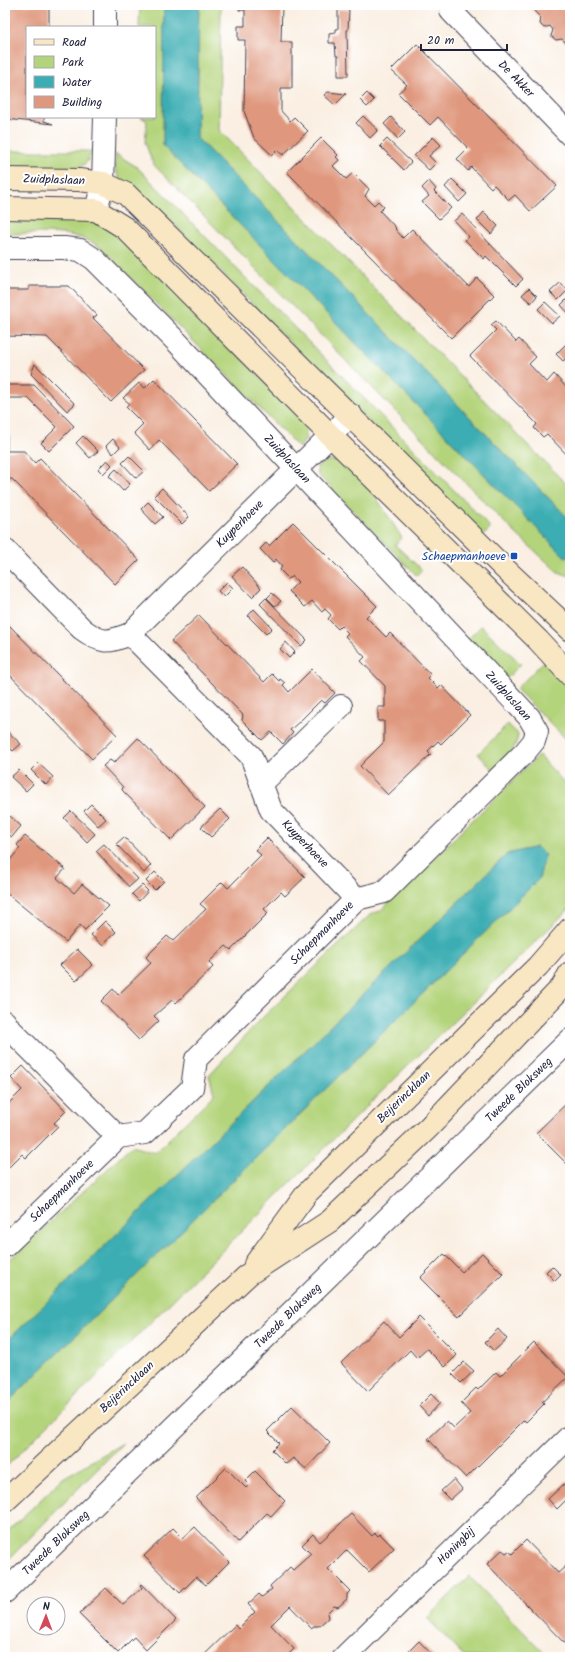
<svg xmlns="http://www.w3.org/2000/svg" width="575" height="1662" font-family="Kalam,sans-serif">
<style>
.green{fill:#b4d47c;stroke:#6b7b5c}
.water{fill:#3badb3;stroke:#2e6877}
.building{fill:#df977d}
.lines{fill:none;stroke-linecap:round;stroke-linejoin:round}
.street-casing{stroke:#424154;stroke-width:24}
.secondary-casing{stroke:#424154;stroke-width:24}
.street{stroke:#fff;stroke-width:22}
.secondary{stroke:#f9e7c3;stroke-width:22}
.transit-dot{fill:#1a4fb4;stroke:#fff;stroke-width:1.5}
.labels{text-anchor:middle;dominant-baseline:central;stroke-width:4;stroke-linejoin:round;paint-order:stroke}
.street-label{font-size:12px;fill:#22223b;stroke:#fff}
.transit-label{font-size:12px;fill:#164399;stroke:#fff;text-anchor:end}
</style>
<rect width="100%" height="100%" fill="#fff"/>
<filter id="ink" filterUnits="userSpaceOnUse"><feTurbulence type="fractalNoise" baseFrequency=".025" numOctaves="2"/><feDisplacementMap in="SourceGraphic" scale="8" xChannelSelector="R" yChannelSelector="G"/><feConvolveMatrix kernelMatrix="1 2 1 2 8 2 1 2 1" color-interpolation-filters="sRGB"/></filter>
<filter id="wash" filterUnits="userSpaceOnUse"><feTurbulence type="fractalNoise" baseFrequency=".012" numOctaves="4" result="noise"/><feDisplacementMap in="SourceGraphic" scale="16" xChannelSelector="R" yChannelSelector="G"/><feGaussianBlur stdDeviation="0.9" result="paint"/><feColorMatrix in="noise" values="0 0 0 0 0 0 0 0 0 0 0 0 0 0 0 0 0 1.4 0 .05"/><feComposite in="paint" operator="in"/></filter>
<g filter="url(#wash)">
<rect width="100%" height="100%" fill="#faefe2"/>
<g class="green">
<path d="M140,5H164L163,146L564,556L570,557V576L558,572L512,530L153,164L145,142L147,121L141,117H155V27H139Z"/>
<path d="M199,5H221L219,130L570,488V520L197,138Z"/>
<path d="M5,151H92L87,162L76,170L22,171L5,164Z"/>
<path d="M116,154L137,167L491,528L483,536L448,504L165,215L149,201L120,180L115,168Z"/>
<path d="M5,214L90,220L118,233L306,423C307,433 307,441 299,448L100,247C72,228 37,234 5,234Z"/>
<path d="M329,460L341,461L367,483L402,538L395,545L422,570L417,576L318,475L317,466Z"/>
<path d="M481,626L521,664L506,679L467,640Z"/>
<path d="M545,660L570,688V743L516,689Z"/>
<path d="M508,724L518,734C517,750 504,759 493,770L478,754Z"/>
<path d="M539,755L570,789V908L371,1102L5,1468V1405L539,879L544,855L537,847L507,854L5,1343V1264L132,1146L155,1153L214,1094L209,1075L260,1020L371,914L380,911Z"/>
<path d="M123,1443L5,1563V1534L63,1478Z"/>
<path d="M469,1576L548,1657H465L427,1618Z"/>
</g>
<g class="water">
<path d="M164,5H199L197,138L570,520V557L564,556L163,146Z"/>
<path d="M537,847L545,855L539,879L5,1405V1343L507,854Z"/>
</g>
<g id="blocks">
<g class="building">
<path d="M5,5H49V27H27V117H44V121L53,124L5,119Z"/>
<path d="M239,5H282L281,42H292V88H281V111L290,121L294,117L308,131L283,155L277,150L272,155L254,138L244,111L245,40H238V26H245V10H239Z"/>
<path d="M528,5H570V47L562,39L556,40L551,36L553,30L550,26L544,28L540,24L541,18Z"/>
<path d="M338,9L349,10L348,30H347L348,76H338V56H336L335,43H329V34L336,33V29H338Z"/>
<path d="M417,44L557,186L530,211L515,195L509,200L494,185L491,188L471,167L468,171L457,159L468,148L438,117L430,125L398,93L407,85L391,70Z"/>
<path d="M328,92L346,94L335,105L324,95Z"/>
<path d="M367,93L374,100L367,107L360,100Z"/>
<path d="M363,116L378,130L370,138L356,123Z"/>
<path d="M391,117L405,132L398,139L384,124Z"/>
<path d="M433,137L441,145L429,156L436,163L429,170L414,156Z"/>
<path d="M321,138L338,155L336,157L339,160L333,166L346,179L353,173L369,189L365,196L374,205L378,201L384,207L380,211L396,228L395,229L403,238L412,229L469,287L477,278L494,295L451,338L287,172Z"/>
<path d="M387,139L411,162L404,170L380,146Z"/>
<path d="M452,179L467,194L459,202L445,187Z"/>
<path d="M429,181L436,189L434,191L451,208L439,219L422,202L429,196L422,188Z"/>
<path d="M484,212L498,226L491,234L477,220Z"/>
<path d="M462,214L523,279L516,286L486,256L484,259L465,240L469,237L454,221Z"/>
<path d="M560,283L568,290L558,300L550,292Z"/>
<path d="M29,286H69L97,315L93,318L144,370L111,402L47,337L5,336V290H29Z"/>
<path d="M529,288L537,296L531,303L522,295Z"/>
<path d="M568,298L570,300V315L561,305Z"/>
<path d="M545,302L560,316L552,323L538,309Z"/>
<path d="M496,321L516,342L519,339L536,357L529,364L545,381L547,382L554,374L569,390L568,391L570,393V458L547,434L543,437L534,428L537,424L470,356L496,330L491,325Z"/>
<path d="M568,342L570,355L563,361L556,354Z"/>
<path d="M35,364L75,404L67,411L31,374Z"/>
<path d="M154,379L237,464L209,491L159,440L150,450L134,433L143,424L126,407L129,403L123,398L139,383L145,388Z"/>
<path d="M5,385H34L74,426L49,451L41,443L57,427L28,398H5Z"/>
<path d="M5,429H7V451H24L35,463L40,458L139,560L115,584L12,479H5Z"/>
<path d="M83,436L98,451L90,458L76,443Z"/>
<path d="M113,439L120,447L113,454L106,446Z"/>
<path d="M129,456L144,471L136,478L122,463Z"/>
<path d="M107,460L112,465L103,474L98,469Z"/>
<path d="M116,469L130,484L123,491L109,476Z"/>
<path d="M162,488L189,517L182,524L154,496Z"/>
<path d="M148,502L163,517L155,524L141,509Z"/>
<path d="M293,522L377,606L366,617L386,637L390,633L431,675L428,678L438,688L441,685L470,715L441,744L438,741L428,751L431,754L388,795L360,766L384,742V721H378V707H385V686L361,661L365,657L345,636L348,633L341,626L338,629L328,619L331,615L325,609L322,612L312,601L305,607L289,591L298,582L292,576L289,579L280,570L282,566L276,559L273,563L260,549L266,543L269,546Z"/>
<path d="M242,567L261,588L252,597L232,576Z"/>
<path d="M227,582L233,588L224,597L218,591Z"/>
<path d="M272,593L281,601L275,606L267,598Z"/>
<path d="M266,598L307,640L301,646L260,604Z"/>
<path d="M254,609L272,628L266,634L248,616Z"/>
<path d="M199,615L264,682L272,674L279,681L280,679L285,683L283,685L289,692L312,669L335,693L325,703L321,700L301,720L290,730L293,733L283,744L271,732L262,740L242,720L243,715L171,641Z"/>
<path d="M5,621L117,735L92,759L5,670Z"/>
<path d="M286,642L295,652L289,658L280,649Z"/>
<path d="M5,729L21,744L13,751L5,744Z"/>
<path d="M138,738L205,807L171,840L122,790L123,787L103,766L110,760L114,763Z"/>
<path d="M38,763L53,777L46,785L31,770Z"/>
<path d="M19,770L33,784L26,791L11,777Z"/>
<path d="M91,804L106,819L98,826L84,811Z"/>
<path d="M220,809L230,819L211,837L201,827Z"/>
<path d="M71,811L95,834L87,842L64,818Z"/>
<path d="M10,816L21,826L12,837L9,835L5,839V818L7,820Z"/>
<path d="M25,836L65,869L57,878L74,893L82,884L109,906L85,930L80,925L66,942L5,892V866L20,848L17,845Z"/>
<path d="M124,837L151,865L144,873L116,844Z"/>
<path d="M267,838L305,877L285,896L281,892L264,909L268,913L231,950L226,946L209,962L213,967L176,1003L172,1000L154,1016L159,1021L139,1040L101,1001L113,989L118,995L151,963L146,957L167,936L173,941L206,909L200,904L222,882L228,888L261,855L255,850Z"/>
<path d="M104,844L138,879L129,887L96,851Z"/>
<path d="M155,872L164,881L155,890L146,881Z"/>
<path d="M142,885L148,891L139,901L132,894Z"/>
<path d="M105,921L116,932L102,945L91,935Z"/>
<path d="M77,949L93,965L76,981L60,965Z"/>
<path d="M23,1066L66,1111L54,1123L58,1126L26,1158L22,1154L5,1171V1107L22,1090L11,1078Z"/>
<path d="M570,1100V1167L536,1133Z"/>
<path d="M482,1253L503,1274L459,1317L420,1278L444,1254L462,1272Z"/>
<path d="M552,1266L561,1275L555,1281L546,1272Z"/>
<path d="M419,1317L457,1355L445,1367L427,1349L417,1358L410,1350L368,1391L341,1363L384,1321L399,1337Z"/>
<path d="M498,1329L507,1339L494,1351L485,1342Z"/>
<path d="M534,1342L568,1377L542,1402L544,1404L526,1422L524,1420L466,1478L428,1439L447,1421L454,1428L470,1413L461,1403L476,1388L478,1390L496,1372L500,1376Z"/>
<path d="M464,1362L474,1371L461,1383L452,1374Z"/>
<path d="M431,1394L440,1403L428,1416L419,1406Z"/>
<path d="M292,1406L330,1443L306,1469L293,1458L286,1464L272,1450L279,1443L267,1431Z"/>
<path d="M226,1468L246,1488L249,1485L245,1481L255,1471L285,1501L271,1516L267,1513L238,1542L196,1498Z"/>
<path d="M454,1479L462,1489L450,1500L441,1491Z"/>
<path d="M567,1481L570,1483V1496L557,1509L548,1499Z"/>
<path d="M351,1514L372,1536L375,1533L378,1536L380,1534L394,1548L369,1572L347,1550L328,1569L350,1591L347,1594V1599L338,1607L334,1606L327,1613L328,1618L319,1626H314L311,1628L290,1606L271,1625L294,1649L286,1657H202L235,1625L238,1629L255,1612L248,1604L259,1594L262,1597L272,1589L270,1586L290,1567L293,1570L311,1554L302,1545L313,1534L320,1542Z"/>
<path d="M195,1527L229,1562L206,1585L196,1577L180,1593L144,1556L173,1528L183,1538Z"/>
<path d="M526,1540L558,1573L566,1566L570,1570V1649L487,1564L502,1550L506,1553L509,1551L512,1554Z"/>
<path d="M141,1584L176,1620L146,1650L134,1637L118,1653L79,1614L106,1588L123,1605L142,1588L140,1585Z"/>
<path d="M419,1641L434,1657H403Z"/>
</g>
</g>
</g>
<g filter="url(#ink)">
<use href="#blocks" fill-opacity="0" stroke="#424154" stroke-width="1"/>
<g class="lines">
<g class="street-casing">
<g id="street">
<path d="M457,5L451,11L570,135"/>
<path d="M105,27V5"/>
<path d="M96,210L103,183L105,117"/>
<path d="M5,248H64L80,250L94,259L177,342L529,717L537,731L534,741L525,752L384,892L356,899L196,1059L192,1088L145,1133L118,1137L5,1246"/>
<path d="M5,550L82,629C102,644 107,643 130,634L251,756L271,810L356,899"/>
<path d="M130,634L351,415"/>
<path d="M261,784L341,706"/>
<path d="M5,1022L9,1028L118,1137"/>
<path d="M5,1592L570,1040"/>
<path d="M344,1657L570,1436"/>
</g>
</g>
<g class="secondary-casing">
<g id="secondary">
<path d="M5,179L79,180L103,183L126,194L503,567L570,630"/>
<path d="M5,208L96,210L125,228L330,435L538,640L570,675"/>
<path d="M255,1264L307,1193L538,966L570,929"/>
<path d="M5,1501L249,1274L330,1221L428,1128L562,987L570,973"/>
</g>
</g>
<use href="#street" class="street"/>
<use href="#secondary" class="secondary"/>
</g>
</g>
<rect class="transit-dot" x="510" y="552" width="8" height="8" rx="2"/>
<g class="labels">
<g class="street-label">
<text transform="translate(516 79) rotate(46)">De Akker</text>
<text transform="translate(54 180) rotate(2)">Zuidplaslaan</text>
<text transform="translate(287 459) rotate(47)">Zuidplaslaan</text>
<text transform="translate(240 524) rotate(-45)">Kuyperhoeve</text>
<text transform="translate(508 696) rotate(48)">Zuidplaslaan</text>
<text transform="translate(305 844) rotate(46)">Kuyperhoeve</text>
<text transform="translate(322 933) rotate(-45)">Schaepmanhoeve</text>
<text transform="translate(519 1090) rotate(-44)">Tweede Bloksweg</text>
<text transform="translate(404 1097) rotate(-44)">Beijerincklaan</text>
<text transform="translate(62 1191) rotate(-44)">Schaepmanhoeve</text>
<text transform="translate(288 1316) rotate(-44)">Tweede Bloksweg</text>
<text transform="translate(127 1387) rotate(-43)">Beijerincklaan</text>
<text transform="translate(56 1543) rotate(-44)">Tweede Bloksweg</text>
<text transform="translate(456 1546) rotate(-45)">Honingbij</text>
</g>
<g class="transit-label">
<text x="506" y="556">Schaepmanhoeve</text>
</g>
</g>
<rect width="575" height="1662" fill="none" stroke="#fff" stroke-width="20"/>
<rect x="26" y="26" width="130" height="92" fill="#ffffff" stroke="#a7a7b1"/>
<rect x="34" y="39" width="20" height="6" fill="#f9e7c3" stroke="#a7a7b1"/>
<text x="62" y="46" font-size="12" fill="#22223b">Road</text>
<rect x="34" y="56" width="20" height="12" fill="#b4d47c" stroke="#a7a7b1"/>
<text x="62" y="66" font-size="12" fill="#22223b">Park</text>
<rect x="34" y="76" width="20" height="12" fill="#3badb3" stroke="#a7a7b1"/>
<text x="62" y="86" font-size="12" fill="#22223b">Water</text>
<rect x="34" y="96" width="20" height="12" fill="#df977d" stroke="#a7a7b1"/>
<text x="62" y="106" font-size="12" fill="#22223b">Building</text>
<g transform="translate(46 1616) rotate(1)"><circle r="19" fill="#ffffff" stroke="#a7a7b1"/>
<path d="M0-3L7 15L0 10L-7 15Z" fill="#d1495b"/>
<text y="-6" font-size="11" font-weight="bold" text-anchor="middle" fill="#22223b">N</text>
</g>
<path d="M421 44v6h86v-6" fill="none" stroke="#22223b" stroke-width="2"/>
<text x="427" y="44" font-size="12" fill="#22223b" stroke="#ffffff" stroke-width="3" paint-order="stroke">20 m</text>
</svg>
